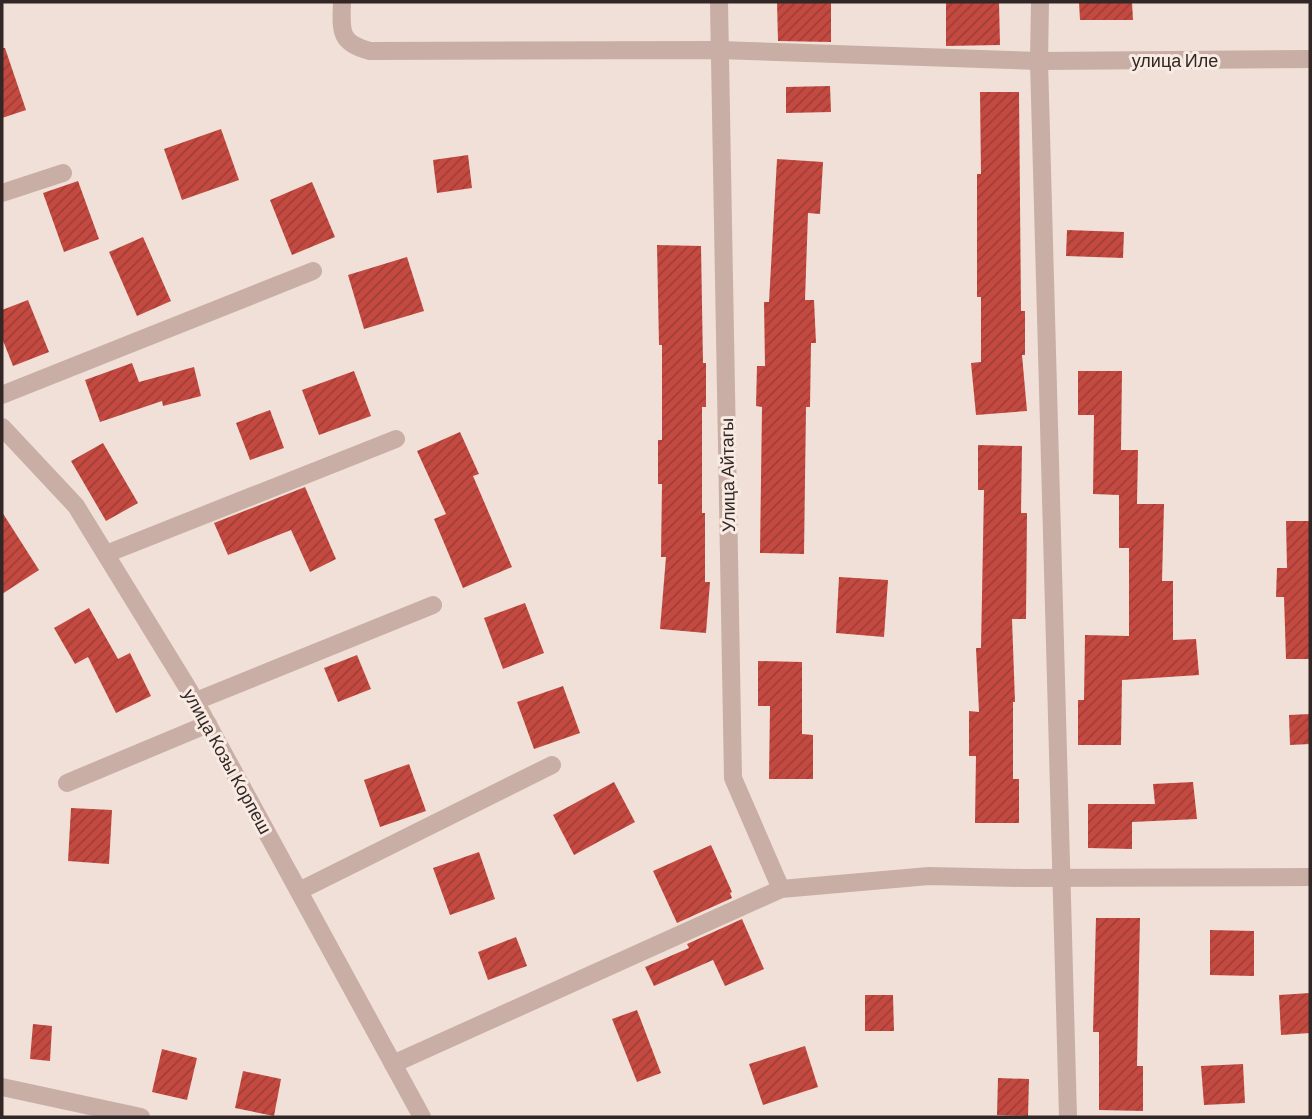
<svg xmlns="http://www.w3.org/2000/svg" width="1312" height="1119" font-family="Barlow,sans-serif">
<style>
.building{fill:url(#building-hatch)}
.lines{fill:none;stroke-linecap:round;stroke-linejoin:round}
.minor{stroke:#c8aea4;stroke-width:18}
.labels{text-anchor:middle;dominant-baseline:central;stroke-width:6;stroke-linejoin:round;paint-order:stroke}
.street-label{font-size:18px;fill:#332725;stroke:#f8ebe3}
</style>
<defs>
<pattern id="building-hatch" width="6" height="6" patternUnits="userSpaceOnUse" patternTransform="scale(1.75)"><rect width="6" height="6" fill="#c44a41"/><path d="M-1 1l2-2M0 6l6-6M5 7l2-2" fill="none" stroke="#a03e36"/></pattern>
</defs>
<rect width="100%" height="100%" fill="#f0e0d7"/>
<g class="building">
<path d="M777,2H831V42L778,41Z"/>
<path d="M946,2H999L1000,45L946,46Z"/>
<path d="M1079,2H1132L1133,20H1080Z"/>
<path d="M2,48H5L26,110L2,118Z"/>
<path d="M830,86L831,112L786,113V87Z"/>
<path d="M980,92H1019L1021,311H1025V355H1022L1027,411L976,415L971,363L981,362V297H977V174H981Z"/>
<path d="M221,129L239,180L182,200L164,149Z"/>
<path d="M468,155L472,188L437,193L433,160Z"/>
<path d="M777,159L823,162L820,214L808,213L805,300H814L816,343H811L810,407H806L804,554L760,553L762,407L756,406L757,366H765L764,302H769Z"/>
<path d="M78,181L99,239L64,252L43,193Z"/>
<path d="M312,182L335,237L292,255L270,200Z"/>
<path d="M1067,230L1124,232L1123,258L1066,256Z"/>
<path d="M143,237L171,301L137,316L109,252Z"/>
<path d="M657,245L701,246L703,363H706V407H702V513H705V582H710L706,633L660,629L666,557H661L662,484H658V440H662V345H659Z"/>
<path d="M407,257L424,311L364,329L348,275Z"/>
<path d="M28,300L49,352L13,366L2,338V310Z"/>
<path d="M132,363L139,382L194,367L201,396L163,406L162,401L100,422L85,380Z"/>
<path d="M354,371L371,416L319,435L302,390Z"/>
<path d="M1078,371H1122L1121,450H1138L1137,504H1164L1162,581H1173V640L1196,639L1199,675L1122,680L1121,745H1078V700H1084L1085,635L1129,636V548H1119V495L1093,494L1094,415H1078Z"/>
<path d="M270,410L284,448L250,460L236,423Z"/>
<path d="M460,432L479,474L473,476L512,567L463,588L434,519L446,514L417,451Z"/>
<path d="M103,443L138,503L106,521L71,461Z"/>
<path d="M978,445L1022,446L1021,513H1027L1026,619H1012L1015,702H1013V779H1019V823H975L976,756H969V711L979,712L976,648H981L984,490H978Z"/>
<path d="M305,487L336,559L310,572L291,530L228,555L214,523Z"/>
<path d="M2,512L39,570L2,594Z"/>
<path d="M1286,521H1310V659H1286L1284,597H1276L1277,568H1287Z"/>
<path d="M839,577L888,580L884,637L836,633Z"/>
<path d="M525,603L544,653L503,669L484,618Z"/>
<path d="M89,608L118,659L130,653L151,696L116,713L88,657L75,664L54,628Z"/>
<path d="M357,655L371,689L338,702L324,668Z"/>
<path d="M758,661L802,662V734L813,735V779H769L770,706H758Z"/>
<path d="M563,686L580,733L534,749L517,702Z"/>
<path d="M1310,714V744L1290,745L1289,715Z"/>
<path d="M409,764L426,811L380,827L364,780Z"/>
<path d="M614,782L635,822L574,855L553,815Z"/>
<path d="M1193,782L1197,819L1132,822V849L1088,848V804H1155L1153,784Z"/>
<path d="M71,808L112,810L109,864L68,861Z"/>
<path d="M711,845L732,892L730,893L732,898L677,923L653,871Z"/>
<path d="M479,852L495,899L450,915L433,868Z"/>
<path d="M1096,918H1140L1137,1066H1143V1111L1099,1110V1032H1093Z"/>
<path d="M742,919L764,969L725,986L713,960L654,986L645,967L689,948L687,944Z"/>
<path d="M1210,930L1254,931V976L1210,975Z"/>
<path d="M516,937L527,966L488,980L478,952Z"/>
<path d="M1310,993V1033L1281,1035L1279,995Z"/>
<path d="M865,995H893L894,1031H865Z"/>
<path d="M637,1010L661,1073L637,1082L612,1019Z"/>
<path d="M33,1024L52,1026L50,1061L30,1059Z"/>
<path d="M805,1046L818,1087L763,1105L749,1064Z"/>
<path d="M162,1049L197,1058L187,1100L152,1092Z"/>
<path d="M1243,1064L1245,1103L1204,1105L1201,1066Z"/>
<path d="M243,1071L281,1079L274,1116L235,1108Z"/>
<path d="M998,1078L1029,1079L1028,1116L997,1115Z"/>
</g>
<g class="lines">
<g class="minor">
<path d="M342,2C341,31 339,43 370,51L719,50L1039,61L1310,59"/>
<path d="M719,2L733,778L781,889"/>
<path d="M1040,2L1039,61L1068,1117"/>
<path d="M2,193L63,173"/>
<path d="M2,395L313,271"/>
<path d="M2,427L76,506L189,690L422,1117"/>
<path d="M106,554L396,439"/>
<path d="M196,701L433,605"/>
<path d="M67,783L208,724"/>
<path d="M299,891L552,765"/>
<path d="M393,1064L781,889L929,876L1022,878L1310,877"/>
<path d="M2,1087L141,1117"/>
</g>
</g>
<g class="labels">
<g class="street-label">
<text x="1175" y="60">улица Иле</text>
<text transform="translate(727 475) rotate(-91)">Улица Айтагы</text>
<text transform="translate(228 761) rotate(61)">улица Козы Корпеш</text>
</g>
</g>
<rect width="1312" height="1119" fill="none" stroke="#332725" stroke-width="7"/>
</svg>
